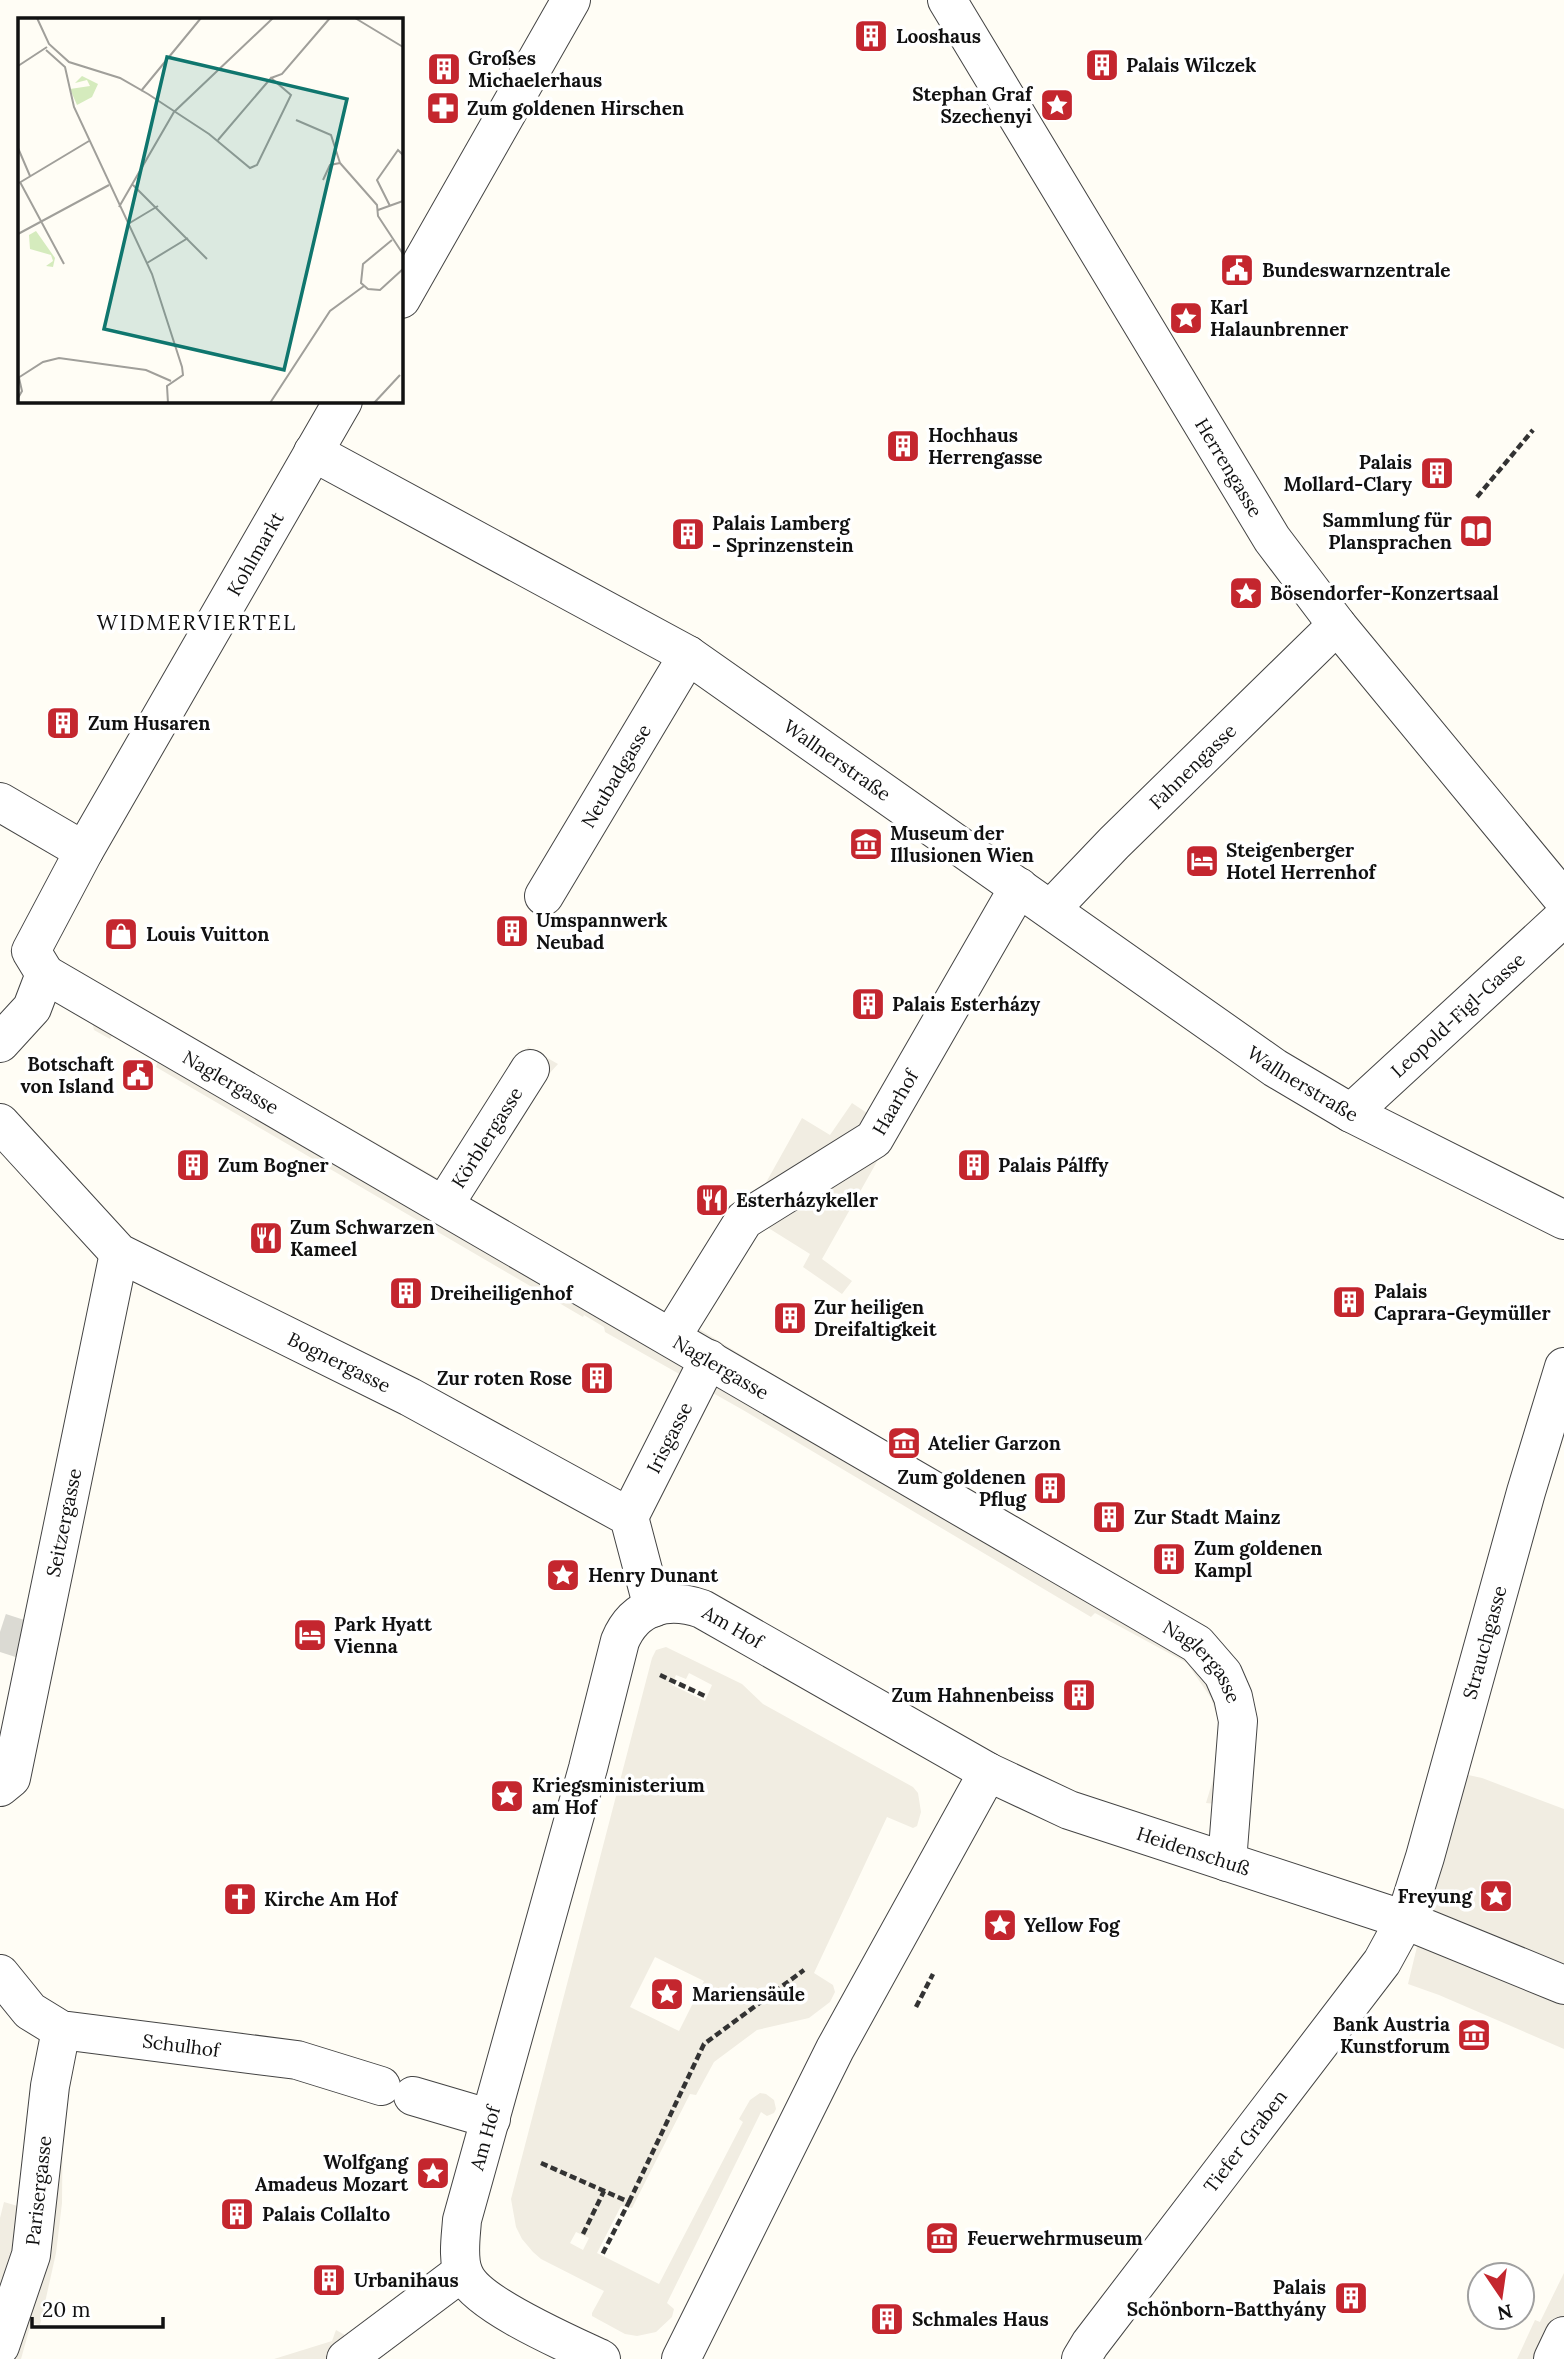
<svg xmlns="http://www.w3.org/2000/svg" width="1564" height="2359" font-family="Lora,serif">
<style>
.plaza{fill:#f1ede2;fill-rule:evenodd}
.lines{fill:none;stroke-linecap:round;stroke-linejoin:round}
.street-tunnel{stroke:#dbdad3;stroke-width:38;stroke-dasharray:38 19;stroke-linecap:butt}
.street-casing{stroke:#444;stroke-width:40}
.path{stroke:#333;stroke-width:4.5;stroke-dasharray:7 3.5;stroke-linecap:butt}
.street{stroke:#fff;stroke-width:38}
.labels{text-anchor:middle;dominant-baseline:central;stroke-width:7;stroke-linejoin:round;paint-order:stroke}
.poi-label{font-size:19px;font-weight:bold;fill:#111;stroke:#fff;text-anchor:start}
.street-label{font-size:19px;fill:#111;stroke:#fff}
.neighbourhood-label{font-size:21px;letter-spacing:2px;fill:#111;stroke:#fff}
.inset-road{fill:none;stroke:#a09f9a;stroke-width:2}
.view{fill:#0f766e;fill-opacity:0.15;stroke:#0f766e;stroke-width:3.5}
.inset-edge{fill:none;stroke:#111;stroke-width:3.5}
</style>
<rect width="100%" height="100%" fill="#fffdf5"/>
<g class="plaza">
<path d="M1006,933L822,1259L852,1281L842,1294L803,1267L810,1254L757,1221L691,1324L1235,1660L1250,1686L1249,1807L1206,1803L1215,1773L1219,1723L1211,1698L1187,1663L1095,1613L1091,1617L743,1410L605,1332L604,1327L584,1315L583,1317L156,1067L159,1058L114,1032L110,1039L94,1030L82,974L448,1184L528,1047L558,1064L548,1075L458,1194L674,1316L753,1206L802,1118L830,1135L852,1103L867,1113Z"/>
<path d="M666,1647L742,1684L763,1704L913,1787L918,1793L921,1812L917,1826L913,1828L887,1817L814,1973L833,1985L835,1992L830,2002L809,2018L757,2030L714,2062L696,2095L690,2094L632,2208L621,2206L597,2253L659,2284L743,2122L739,2119L750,2100L760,2093L766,2094L774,2100L776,2109L774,2113L767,2116L761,2112L667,2303L674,2309L672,2317L656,2332L637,2336L625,2334L592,2316V2313L604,2291L541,2259L533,2252L522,2239L516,2227L511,2199L652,1658L656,1650ZM689,1673L712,1685L705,1701L672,1685L676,1675L686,1679ZM655,1957L704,1981L679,2031L630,2007ZM576,2232L589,2238L583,2250L570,2243Z"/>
<path d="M1459,1773L1482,1778L1564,1809V2049L1439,1995L1408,1984Z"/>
<path d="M63,2095L62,2203L56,2253L40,2325L31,2323L21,2359H0V2218L4,2202L21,2207Z"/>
<path d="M1564,2273V2359H1517L1535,2320L1540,2322Z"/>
<path d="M336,2330L382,2356L378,2359H274L332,2341Z"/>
</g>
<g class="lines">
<path class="street-tunnel" d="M0,1632L40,1645"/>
<g class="street-casing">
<g id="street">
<path id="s1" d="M947,0L1272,539L1337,625L1564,900"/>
<path d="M401,299L571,0"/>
<path id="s2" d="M313,452L688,655L1275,1068L1351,1113L1564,1220"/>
<path d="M0,802L84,851"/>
<path id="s3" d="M544,896L688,655"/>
<path id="s4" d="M1051,909L1114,843L1337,625"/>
<path id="s5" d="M45,974L1197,1644L1223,1674L1233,1697L1238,1721L1227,1862"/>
<path id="s6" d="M0,1043L32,1008L45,974L31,951L84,851L343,401"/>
<path id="s7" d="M1351,1113L1564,917"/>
<path id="s8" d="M0,1123L119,1253L410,1397L629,1517L653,1608"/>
<path id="s9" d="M444,1205L530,1069"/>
<path id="s10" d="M672,1336L744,1220L874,1139L1019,887"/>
<path id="s11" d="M629,1517L709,1359"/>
<path id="s12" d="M0,1787L11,1778L119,1253"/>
<path id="s13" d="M0,1974L30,2011L61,2030L297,2060L381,2086"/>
<path d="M413,2096L491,2119"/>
<path id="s14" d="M0,2346L31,2255L50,2086L61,2030"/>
<path d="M346,2359L462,2272"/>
<path id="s15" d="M601,2359C569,2344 476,2304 464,2274C457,2259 461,2236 462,2220L588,1768L620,1641C635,1605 668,1597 702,1609L988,1772L1069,1810L1405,1920L1564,1985"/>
<path d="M681,2359L835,2049L988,1772"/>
<path id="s16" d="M1081,2359L1090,2344L1382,1962L1405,1920L1425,1857L1526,1492L1564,1367"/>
<path d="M1553,2359L1564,2336"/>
</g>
</g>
<g class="path">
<path d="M1477,497L1533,430"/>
<path d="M660,1675L707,1697"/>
<path d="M916,2007L933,1974"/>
<path d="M541,2163L629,2202L602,2255"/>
<path d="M629,2202L704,2044L804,1970"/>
<path d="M583,2234L604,2191"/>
</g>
<use href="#street" class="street"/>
</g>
<defs>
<g id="building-square" transform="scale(1.75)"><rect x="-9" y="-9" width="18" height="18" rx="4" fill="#c4262e" stroke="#fff"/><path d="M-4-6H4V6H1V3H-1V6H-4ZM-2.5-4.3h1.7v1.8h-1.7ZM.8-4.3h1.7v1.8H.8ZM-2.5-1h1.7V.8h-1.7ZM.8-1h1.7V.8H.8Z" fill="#fff"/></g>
<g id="sight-square" transform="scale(1.75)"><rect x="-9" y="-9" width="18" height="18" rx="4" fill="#c4262e" stroke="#fff"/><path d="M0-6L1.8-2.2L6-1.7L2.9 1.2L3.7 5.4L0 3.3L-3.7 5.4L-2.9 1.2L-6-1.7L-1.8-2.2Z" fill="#fff"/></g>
<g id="pharmacy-square" transform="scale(1.75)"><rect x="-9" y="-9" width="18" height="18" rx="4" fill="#c4262e" stroke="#fff"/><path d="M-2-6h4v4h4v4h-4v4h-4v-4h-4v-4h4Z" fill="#fff"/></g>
<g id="civic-square" transform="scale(1.75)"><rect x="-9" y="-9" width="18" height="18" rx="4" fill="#c4262e" stroke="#fff"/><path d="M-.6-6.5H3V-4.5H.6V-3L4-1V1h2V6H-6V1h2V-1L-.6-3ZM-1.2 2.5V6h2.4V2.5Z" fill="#fff"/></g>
<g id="library-square" transform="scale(1.75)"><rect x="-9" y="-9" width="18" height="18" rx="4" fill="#c4262e" stroke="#fff"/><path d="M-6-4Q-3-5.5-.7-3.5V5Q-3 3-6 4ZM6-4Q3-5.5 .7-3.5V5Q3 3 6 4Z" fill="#fff"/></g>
<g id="museum-square" transform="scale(1.75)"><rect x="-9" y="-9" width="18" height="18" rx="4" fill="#c4262e" stroke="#fff"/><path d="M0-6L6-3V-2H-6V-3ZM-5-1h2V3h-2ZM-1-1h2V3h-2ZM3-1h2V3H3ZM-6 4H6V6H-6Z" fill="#fff"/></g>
<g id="hotel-square" transform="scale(1.75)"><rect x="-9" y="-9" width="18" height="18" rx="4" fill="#c4262e" stroke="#fff"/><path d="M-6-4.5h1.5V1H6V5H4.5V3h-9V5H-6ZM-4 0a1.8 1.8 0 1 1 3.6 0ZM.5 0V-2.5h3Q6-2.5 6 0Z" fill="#fff"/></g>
<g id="shop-square" transform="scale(1.75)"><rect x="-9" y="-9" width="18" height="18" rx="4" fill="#c4262e" stroke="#fff"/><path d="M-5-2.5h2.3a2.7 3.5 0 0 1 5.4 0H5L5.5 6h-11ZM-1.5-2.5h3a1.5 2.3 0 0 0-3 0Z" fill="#fff"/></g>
<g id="restaurant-square" transform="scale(1.75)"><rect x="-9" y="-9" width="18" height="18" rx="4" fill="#c4262e" stroke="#fff"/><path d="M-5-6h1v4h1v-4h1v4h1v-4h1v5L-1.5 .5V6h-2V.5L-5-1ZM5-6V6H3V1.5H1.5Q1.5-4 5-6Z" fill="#fff"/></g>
<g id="church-square" transform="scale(1.75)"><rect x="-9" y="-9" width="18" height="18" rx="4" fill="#c4262e" stroke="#fff"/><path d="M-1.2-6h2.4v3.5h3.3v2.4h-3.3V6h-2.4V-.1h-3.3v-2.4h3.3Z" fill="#fff"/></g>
</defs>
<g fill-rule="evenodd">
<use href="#building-square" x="871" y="36"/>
<use href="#building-square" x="1102" y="65"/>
<use href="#building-square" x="444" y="69"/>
<use href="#sight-square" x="1057" y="105"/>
<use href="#pharmacy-square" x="443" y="108"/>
<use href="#civic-square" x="1237" y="270"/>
<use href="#sight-square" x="1186" y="318"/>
<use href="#building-square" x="903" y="446"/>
<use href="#building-square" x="1437" y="473"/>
<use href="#library-square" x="1476" y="531"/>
<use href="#building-square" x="688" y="534"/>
<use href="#sight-square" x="1246" y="593"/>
<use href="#building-square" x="63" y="723"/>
<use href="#museum-square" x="866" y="844"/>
<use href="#hotel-square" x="1202" y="861"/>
<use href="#building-square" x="512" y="931"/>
<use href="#shop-square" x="121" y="934"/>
<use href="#building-square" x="868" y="1004"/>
<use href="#civic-square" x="138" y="1075"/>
<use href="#building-square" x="193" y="1165"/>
<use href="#building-square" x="974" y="1165"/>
<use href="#restaurant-square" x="712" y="1200"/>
<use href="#restaurant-square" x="266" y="1238"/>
<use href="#building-square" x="406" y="1293"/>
<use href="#building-square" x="1349" y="1302"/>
<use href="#building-square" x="790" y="1318"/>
<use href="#building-square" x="597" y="1378"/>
<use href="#museum-square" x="904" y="1443"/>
<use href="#building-square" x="1050" y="1488"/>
<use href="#building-square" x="1109" y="1517"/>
<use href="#building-square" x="1169" y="1559"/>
<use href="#sight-square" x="563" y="1575"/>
<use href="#hotel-square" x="310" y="1635"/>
<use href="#building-square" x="1079" y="1695"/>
<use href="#sight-square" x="507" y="1796"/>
<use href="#sight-square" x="1496" y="1896"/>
<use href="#church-square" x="240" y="1899"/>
<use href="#sight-square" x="1000" y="1925"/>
<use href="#sight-square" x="667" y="1994"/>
<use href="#museum-square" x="1474" y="2035"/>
<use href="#sight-square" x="433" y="2173"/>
<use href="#building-square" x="237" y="2214"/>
<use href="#museum-square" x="942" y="2238"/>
<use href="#building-square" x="329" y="2280"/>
<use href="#building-square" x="1351" y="2298"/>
<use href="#building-square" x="887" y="2319"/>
</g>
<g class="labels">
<g class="poi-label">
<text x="896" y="36">Looshaus</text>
<text x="468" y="58">Großes<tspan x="468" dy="22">Michaelerhaus</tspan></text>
<text x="1126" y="65">Palais Wilczek</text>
<text x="1032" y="94" text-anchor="end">Stephan Graf<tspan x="1032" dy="22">Szechenyi</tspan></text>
<text x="467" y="108">Zum goldenen Hirschen</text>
<text x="1262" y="270">Bundeswarnzentrale</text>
<text x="1210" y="307">Karl<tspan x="1210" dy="22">Halaunbrenner</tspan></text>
<text x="928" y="435">Hochhaus<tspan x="928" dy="22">Herrengasse</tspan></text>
<text x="1412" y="462" text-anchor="end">Palais<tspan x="1412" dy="22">Mollard-Clary</tspan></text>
<text x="1452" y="520" text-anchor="end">Sammlung für<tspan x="1452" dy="22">Plansprachen</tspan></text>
<text x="712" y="523">Palais Lamberg<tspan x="712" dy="22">- Sprinzenstein</tspan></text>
<text x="1270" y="593">Bösendorfer-Konzertsaal</text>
<text x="88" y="723">Zum Husaren</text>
<text x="890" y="833">Museum der<tspan x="890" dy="22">Illusionen Wien</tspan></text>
<text x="1226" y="850">Steigenberger<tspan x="1226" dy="22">Hotel Herrenhof</tspan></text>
<text x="536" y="920">Umspannwerk<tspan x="536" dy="22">Neubad</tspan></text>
<text x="146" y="934">Louis Vuitton</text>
<text x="892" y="1004">Palais Esterházy</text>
<text x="114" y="1064" text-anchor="end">Botschaft<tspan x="114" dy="22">von Island</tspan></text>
<text x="218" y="1165">Zum Bogner</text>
<text x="998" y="1165">Palais Pálffy</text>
<text x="736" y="1200">Esterházykeller</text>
<text x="290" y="1227">Zum Schwarzen<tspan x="290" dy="22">Kameel</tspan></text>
<text x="1374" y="1291">Palais<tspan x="1374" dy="22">Caprara-Geymüller</tspan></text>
<text x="430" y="1293">Dreiheiligenhof</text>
<text x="814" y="1307">Zur heiligen<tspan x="814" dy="22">Dreifaltigkeit</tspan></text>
<text x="572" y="1378" text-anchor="end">Zur roten Rose</text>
<text x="928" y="1443">Atelier Garzon</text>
<text x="1026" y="1477" text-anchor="end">Zum goldenen<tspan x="1026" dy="22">Pflug</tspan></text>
<text x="1134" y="1517">Zur Stadt Mainz</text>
<text x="1194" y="1548">Zum goldenen<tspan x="1194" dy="22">Kampl</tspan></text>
<text x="588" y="1575">Henry Dunant</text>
<text x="334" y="1624">Park Hyatt<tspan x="334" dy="22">Vienna</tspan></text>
<text x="1054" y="1695" text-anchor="end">Zum Hahnenbeiss</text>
<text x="532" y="1785">Kriegsministerium<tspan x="532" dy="22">am Hof</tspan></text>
<text x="1472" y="1896" text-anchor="end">Freyung</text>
<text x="264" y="1899">Kirche Am Hof</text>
<text x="1024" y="1925">Yellow Fog</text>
<text x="692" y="1994">Mariensäule</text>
<text x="1450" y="2024" text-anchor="end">Bank Austria<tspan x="1450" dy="22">Kunstforum</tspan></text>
<text x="408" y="2162" text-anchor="end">Wolfgang<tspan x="408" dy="22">Amadeus Mozart</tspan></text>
<text x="262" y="2214">Palais Collalto</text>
<text x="967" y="2238">Feuerwehrmuseum</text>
<text x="354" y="2280">Urbanihaus</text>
<text x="1326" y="2287" text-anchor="end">Palais<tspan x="1326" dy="22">Schönborn-Batthyány</tspan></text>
<text x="912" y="2319">Schmales Haus</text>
</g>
<g class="street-label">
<text stroke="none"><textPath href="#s1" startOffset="546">Herrengasse</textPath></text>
<text stroke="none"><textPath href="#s6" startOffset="567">Kohlmarkt</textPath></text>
<text stroke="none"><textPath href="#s2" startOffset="609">Wallnerstraße</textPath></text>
<text stroke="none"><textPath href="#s4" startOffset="201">Fahnengasse</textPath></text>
<text stroke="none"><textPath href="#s3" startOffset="140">Neubadgasse</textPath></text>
<text stroke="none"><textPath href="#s7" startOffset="145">Leopold-Figl-Gasse</textPath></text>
<text stroke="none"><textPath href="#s5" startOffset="215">Naglergasse</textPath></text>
<text stroke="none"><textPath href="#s2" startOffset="1176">Wallnerstraße</textPath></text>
<text stroke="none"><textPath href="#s10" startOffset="332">Haarhof</textPath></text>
<text stroke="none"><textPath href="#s9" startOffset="80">Körblergasse</textPath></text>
<text stroke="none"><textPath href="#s8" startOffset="422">Bognergasse</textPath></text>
<text stroke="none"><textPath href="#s5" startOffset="782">Naglergasse</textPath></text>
<text stroke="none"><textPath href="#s11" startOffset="89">Irisgasse</textPath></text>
<text stroke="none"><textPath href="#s12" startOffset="275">Seitzergasse</textPath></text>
<text stroke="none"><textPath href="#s15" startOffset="952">Am Hof</textPath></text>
<text stroke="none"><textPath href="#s16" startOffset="835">Strauchgasse</textPath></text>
<text stroke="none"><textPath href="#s5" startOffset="1349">Naglergasse</textPath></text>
<text stroke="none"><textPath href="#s15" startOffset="1466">Heidenschuß</textPath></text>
<text stroke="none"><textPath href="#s13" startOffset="205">Schulhof</textPath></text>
<text stroke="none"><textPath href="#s15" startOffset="303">Am Hof</textPath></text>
<text stroke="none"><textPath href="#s16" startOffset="273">Tiefer Graben</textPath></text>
<text stroke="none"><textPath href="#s14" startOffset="161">Parisergasse</textPath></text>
</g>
<g class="neighbourhood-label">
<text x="197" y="622">WIDMERVIERTEL</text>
</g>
</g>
<g transform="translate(18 18)">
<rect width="385" height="385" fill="#fffdf5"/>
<path d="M64,58L80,66L74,79L59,87L52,71L72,68L69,62L57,65ZM18,213L37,240L35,249L28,248L35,243L33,237L12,231L11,217Z" fill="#d5ebbd"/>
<path class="inset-road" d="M19,0L31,26L51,44L102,60L130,76L191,116L232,150L239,147L273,77L253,60L200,122M337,0L385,29M28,32L47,49L56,89L134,256L164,349L165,357L149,368L150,385M0,48L29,29M253,60L264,56L312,0M123,73L183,0M278,102L313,117L322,145M0,130L12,158M322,145L359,187L360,198L385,236M305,162L312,147L322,145M2,164L46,246M1,165L71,123M115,167L189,241M372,188L359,162L380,132L385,137M101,189L156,94L255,0M360,192L385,183M110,206L140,188M0,216L91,167M374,222L345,246L343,265L350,271L362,272L385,251M129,245L170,220M0,360L25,344L41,340L128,352L153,363M0,380L4,373L1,360M252,385L312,293L346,268M356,385L382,357"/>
<path class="view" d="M149,39L329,81L266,352L86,311Z"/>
<rect width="385" height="385" class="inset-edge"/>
</g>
<g transform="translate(1501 2296) rotate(167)"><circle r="33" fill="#ffffff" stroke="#a0a0a0" stroke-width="2"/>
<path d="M0-5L12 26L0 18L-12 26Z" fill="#c4262e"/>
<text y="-10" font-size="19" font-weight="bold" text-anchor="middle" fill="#111111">N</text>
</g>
<path d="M32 2317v10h131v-10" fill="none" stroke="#111111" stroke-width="3.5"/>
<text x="42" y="2317" font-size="21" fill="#111111" stroke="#ffffff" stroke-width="5" paint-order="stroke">20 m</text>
</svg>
